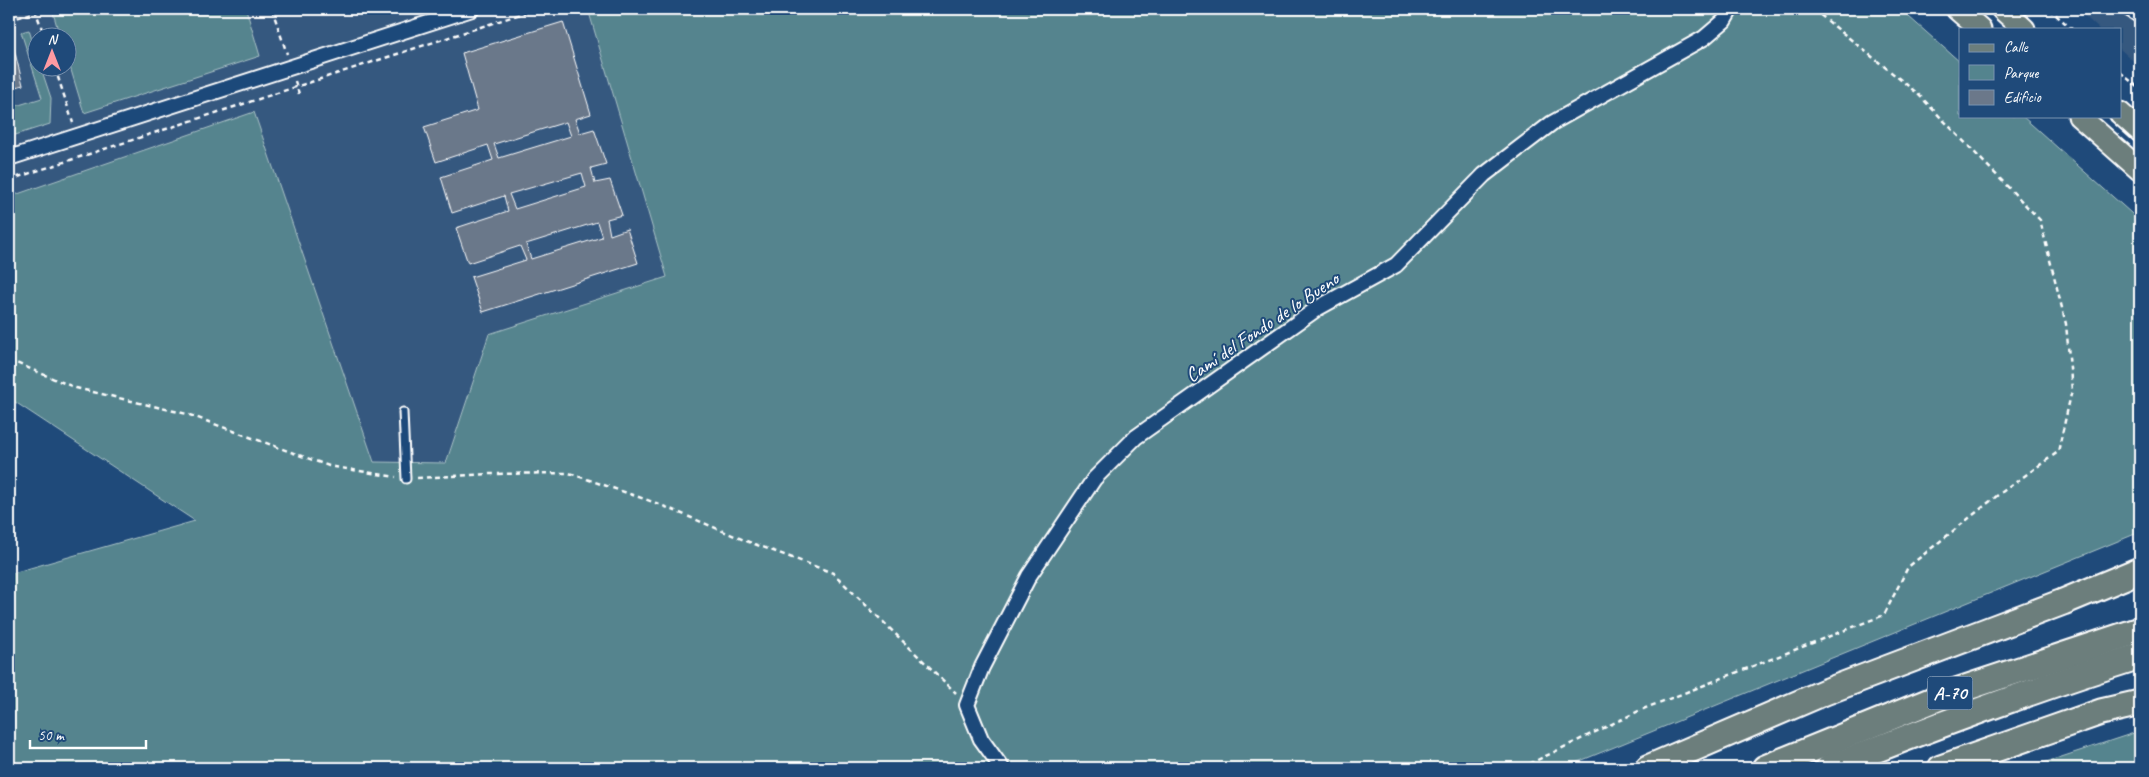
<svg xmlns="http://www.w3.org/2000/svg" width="2149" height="777" font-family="Caveat,sans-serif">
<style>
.built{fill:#36587f;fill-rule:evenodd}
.green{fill:#54848e;stroke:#aac2c6}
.building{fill:#6b788a;stroke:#fff;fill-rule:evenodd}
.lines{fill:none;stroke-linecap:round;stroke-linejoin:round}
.lane-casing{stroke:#fff;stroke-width:11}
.street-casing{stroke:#fff;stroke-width:18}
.primary-casing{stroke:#fff;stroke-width:25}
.highway-casing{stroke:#fff;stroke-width:29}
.path{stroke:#fff;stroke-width:2.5;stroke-dasharray:5 4;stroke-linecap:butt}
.lane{stroke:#1f4a7a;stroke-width:7}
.street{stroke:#1f4a7a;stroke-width:14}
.primary{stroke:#6c7e7c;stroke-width:21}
.highway{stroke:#6c7e7c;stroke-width:25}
.labels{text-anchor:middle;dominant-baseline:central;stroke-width:4;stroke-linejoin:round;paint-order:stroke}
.shield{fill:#1f4a7a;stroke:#bcc9d7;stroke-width:1}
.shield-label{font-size:19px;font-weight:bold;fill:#fff}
.street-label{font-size:20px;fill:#fff;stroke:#1f4a7a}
</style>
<rect width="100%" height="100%" fill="#1f4a7a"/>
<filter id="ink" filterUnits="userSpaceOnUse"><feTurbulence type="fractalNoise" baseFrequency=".02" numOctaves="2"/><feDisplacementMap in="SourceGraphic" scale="10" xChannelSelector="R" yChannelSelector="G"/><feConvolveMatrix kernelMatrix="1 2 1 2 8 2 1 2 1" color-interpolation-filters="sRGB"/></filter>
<g filter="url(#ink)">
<g class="built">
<path d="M9,9H588L667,277L489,334L446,463L374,462L254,113L9,197ZM38,38H68V68H38Z"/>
<path d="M2077,9H2140V67L2120,49V29H2099Z"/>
</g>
<g class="green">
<path d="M52,9H246L260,56L84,113L68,60V38L60,37Z"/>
<path d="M588,9H1900L1960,62V116H2022L2140,221V532L1563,768H9V574L195,521L9,398V197L254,112L374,462L446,463L489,334L667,277Z"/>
<path d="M29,30L37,56L38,68H41L51,98L50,124L9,137V108L42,98L21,32Z"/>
<path d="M2140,731V768H2028Z"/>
</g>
<g class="building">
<path d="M563,22L591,114L575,119L580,133L594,129L606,164L591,168L595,183L610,180L622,215L607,219L610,235L627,229L638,263L483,312L471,277L526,260L520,246L468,263L456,228L508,211L504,196L452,213L441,177L493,160L488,145L436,162L424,127L478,110L462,53ZM566,122L571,136L499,158L494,144ZM582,173L586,187L515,209L509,194ZM597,222L602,237L531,259L526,244Z"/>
<path d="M13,45L23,85L9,89V46Z"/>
</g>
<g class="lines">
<g class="lane-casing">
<g id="lane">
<path d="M2123,9L2140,20"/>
<path d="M403,412L406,479"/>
</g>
</g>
<g class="street-casing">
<g id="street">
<path d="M9,158L472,9"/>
<path d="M1002,768L981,739L967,705L982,667L1029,576L1094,479L1136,437L1318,308L1396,265L1484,175L1552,123L1704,38L1724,21L1731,9"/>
</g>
</g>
<g class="primary-casing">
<g id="primary">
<path d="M1957,9L1980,29"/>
<path d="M2002,9L2024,29"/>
<path d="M2120,113L2140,131"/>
<path d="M2079,116L2140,170"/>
</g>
</g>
<g class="highway-casing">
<g id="highway">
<path d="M1648,768L1825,692L2063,602L2140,570"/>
<path d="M1765,768L1950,693L2140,630"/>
<path d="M1829,768C1932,727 2035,689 2140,656"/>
<path d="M1941,768L2101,712L2140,703"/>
</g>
</g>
<g class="path">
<path d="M35,9L45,38"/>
<path d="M272,9L287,54"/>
<path d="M2049,9L2072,29"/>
<path d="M9,20L36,12"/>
<path d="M55,68L73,123"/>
<path d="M2120,72L2140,89"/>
<path d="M295,81L299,94"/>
<path d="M9,180L536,9"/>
<path d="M9,360L76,388L187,414L329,466L396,477"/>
<path d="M417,478L488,474L569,473L656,503L749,542L833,573L956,693"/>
<path d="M1521,768L1643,709L1884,615L1908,567L1998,495L2058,452L2072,390L2066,324L2040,220L1917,93L1813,9"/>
</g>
<use href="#lane" class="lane"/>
<use href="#street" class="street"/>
<use href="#primary" class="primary"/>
<use href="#highway" class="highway"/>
</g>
</g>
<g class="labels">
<rect class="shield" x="1927.5" y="676.5" width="45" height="33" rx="4"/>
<g class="shield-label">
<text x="1950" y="693">A-70</text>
</g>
<g class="street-label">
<text transform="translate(1262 327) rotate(-34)">Camí del Fondo de lo Bueno</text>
</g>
</g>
<rect width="2149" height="777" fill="none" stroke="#1f4a7a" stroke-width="30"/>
<rect x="15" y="15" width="2119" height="747" fill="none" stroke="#fff" stroke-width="2" filter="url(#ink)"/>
<rect x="1959" y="28" width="162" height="90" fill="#1f4a7a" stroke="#7992af"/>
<rect x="1969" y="44" width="25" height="8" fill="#6c7e7c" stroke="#7992af"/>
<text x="2004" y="52" font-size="15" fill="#ffffff">Calle</text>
<rect x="1969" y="65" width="25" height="15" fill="#54848e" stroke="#7992af"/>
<text x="2004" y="78" font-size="15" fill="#ffffff">Parque</text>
<rect x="1969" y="90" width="25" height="15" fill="#6b788a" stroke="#7992af"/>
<text x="2004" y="102" font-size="15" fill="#ffffff">Edificio</text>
<g transform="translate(52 52)"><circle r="24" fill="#1f4a7a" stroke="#7992af"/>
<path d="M0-4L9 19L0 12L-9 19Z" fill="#ff9aa2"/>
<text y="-8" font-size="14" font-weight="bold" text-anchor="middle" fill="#ffffff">N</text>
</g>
<path d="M30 740v8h116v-8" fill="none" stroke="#ffffff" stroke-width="2.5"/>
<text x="38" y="740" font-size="15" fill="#ffffff" stroke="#1f4a7a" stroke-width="4" paint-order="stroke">50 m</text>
</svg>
